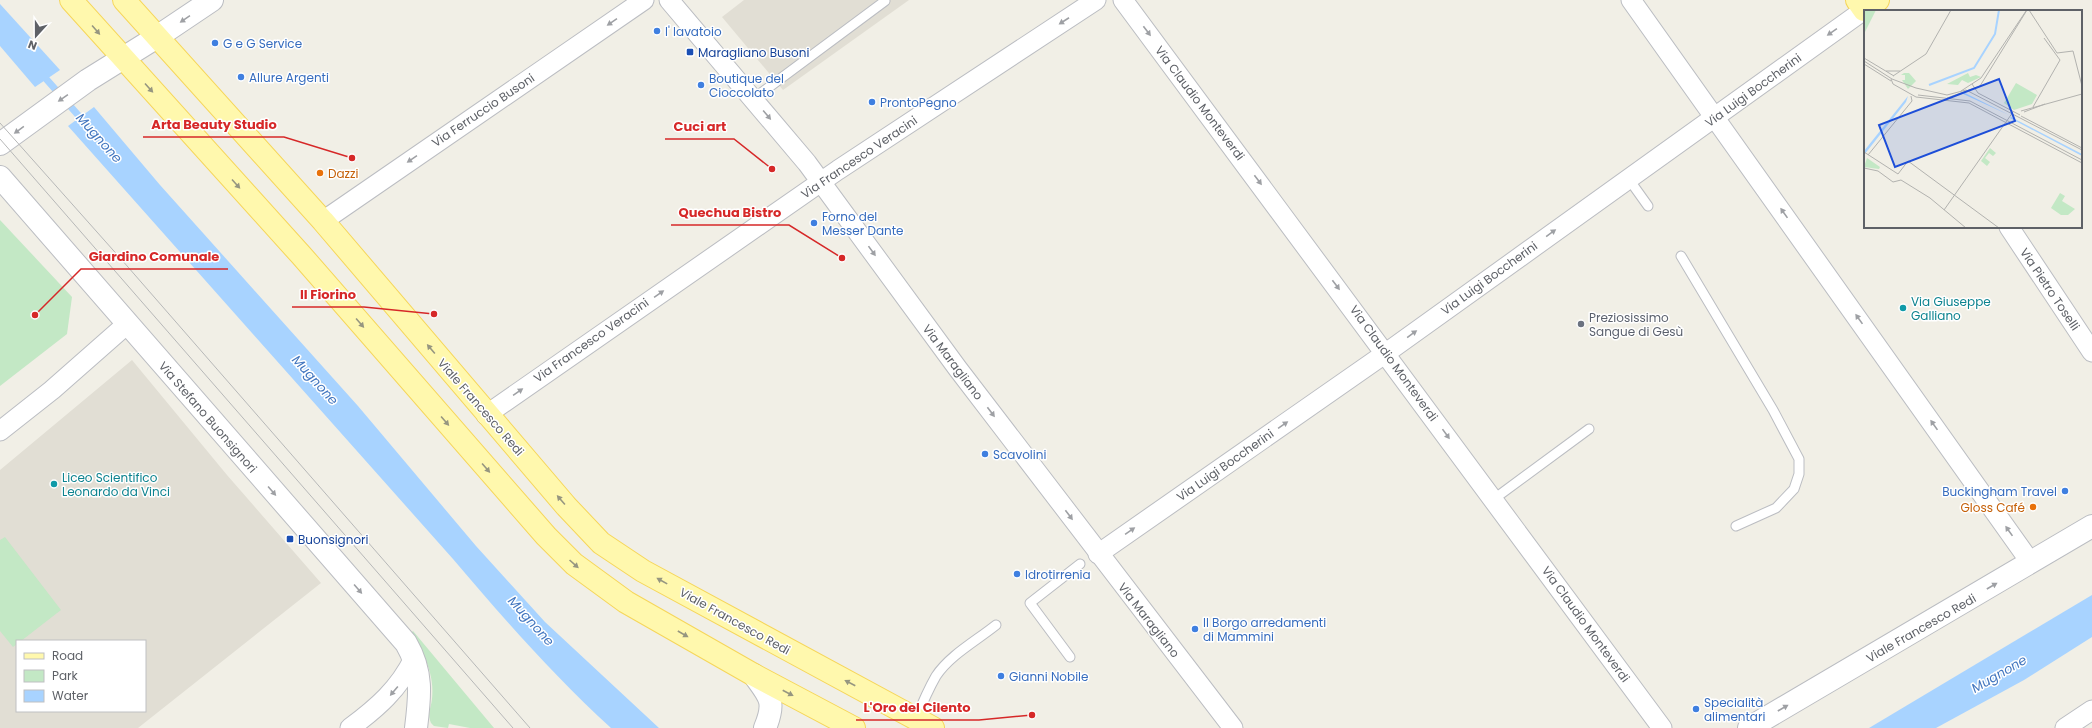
<svg xmlns="http://www.w3.org/2000/svg" width="2092" height="728" font-family="Poppins,sans-serif">
<style>
.education{fill:#e1ded4;fill-rule:evenodd}
.green{fill:#c3e8c5}
.water{fill:#a8d3ff}
.lines{fill:none;stroke-linecap:round;stroke-linejoin:round}
.stream{stroke:#a8d3ff;stroke-width:7}
.service-casing{stroke:#bbbdc2;stroke-width:11}
.minor-casing{stroke:#bbbdc2;stroke-width:21}
.tertiary-casing{stroke:#bbbdc2;stroke-width:24}
.primary-casing{stroke:#f6d65a;stroke-width:24}
.service{stroke:#fff;stroke-width:9}
.minor{stroke:#fff;stroke-width:19}
.tertiary{stroke:#fff;stroke-width:22}
.primary{stroke:#fff8ad;stroke-width:22}
.tram{stroke:#b7b8b8;stroke-width:1}
.oneway{fill:#9ea0a4}
.oneway2{fill:#969680}
.shop-dot{fill:#3f7fe0;stroke:#fff;stroke-width:1.5}
.transit-dot{fill:#1a4fb4;stroke:#fff;stroke-width:1.5}
.food-dot{fill:#e8710a;stroke:#fff;stroke-width:1.5}
.culture-dot{fill:#0f9aa8;stroke:#fff;stroke-width:1.5}
.worship-dot{fill:#6b7280;stroke:#fff;stroke-width:1.5}
.labels{text-anchor:middle;dominant-baseline:central;stroke-width:3;stroke-linejoin:round;paint-order:stroke}
.shop-label{font-size:12px;fill:#366cbe;stroke:#fff;text-anchor:start}
.transit-label{font-size:12px;fill:#164399;stroke:#fff;text-anchor:start}
.street-label{font-size:12px;fill:#5e6167;stroke:#fff}
.food-label{font-size:12px;fill:#c56008;stroke:#fff;text-anchor:start}
.culture-label{font-size:12px;fill:#0d838f;stroke:#fff;text-anchor:start}
.worship-label{font-size:12px;fill:#5b616d;stroke:#fff;text-anchor:start}
.water-label{font-size:13px;font-style:italic;fill:#4276bf;stroke:#fff}
.inset-river{fill:none;stroke:#a8d3ff;stroke-width:2}
.inset-road{fill:none;stroke:#b2b2af;stroke-width:1}
.view{fill:#1d4ed8;fill-opacity:0.15;stroke:#1d4ed8;stroke-width:2}
.inset-edge{fill:none;stroke:#5e6167;stroke-width:2}
.leader{fill:none;stroke:#d62828;stroke-width:1.5}
.callout-dot{fill:#d62828;stroke:#fff;stroke-width:1.5}
.callout-label{font-size:13px;text-anchor:middle;font-weight:bold;fill:#d62828;stroke:#fff;stroke-width:3;stroke-linejoin:round;paint-order:stroke}
</style>
<rect width="100%" height="100%" fill="#f1efe6"/>
<g class="education">
<path d="M744,0H909L783,90L722,17Z"/>
<path d="M132,360L227,475L321,583L138,728H0V470ZM17,641H145V711H17Z"/>
</g>
<g class="green">
<path d="M0,220L72,297L67,334L0,386Z"/>
<path d="M5,537L61,610L21,641H17V644L13,647L0,631V540Z"/>
<path d="M413,631L494,728H470L449,724L448,728L434,726L431,723C427,714 431,708 432,699C435,676 424,651 410,634Z"/>
</g>
<g class="water">
<path d="M0,4L60,70L35,87L0,46Z"/>
<path d="M94,107L160,185L358,406L476,546L545,622L659,728H611C554,676 503,618 453,559L68,126Z"/>
<path d="M2092,595V637L2024,680L1936,728H1869Z"/>
</g>
<g class="lines">
<path class="stream" d="M40,72L86,124"/>
<g class="service-casing">
<g id="service">
<path d="M753,99L885,1"/>
<path d="M1628,178L1648,206"/>
<path d="M1681,256L1773,410L1799,459V474L1794,489L1776,508L1736,526"/>
<path d="M1494,499L1589,429"/>
<path d="M1070,657L1030,603L1080,564"/>
<path d="M916,719C922,704 928,690 936,676C950,655 976,641 996,625"/>
</g>
</g>
<g class="minor-casing">
<g id="minor">
<path d="M669,0L807,163L958,369L1233,728"/>
<path d="M1123,0L1662,728"/>
<path d="M1631,0L2031,563"/>
<path d="M323,221L644,0"/>
<path d="M2009,227L2092,352"/>
<path d="M486,415L838,170L1096,0"/>
<path d="M0,431L52,390L127,324"/>
<path d="M1098,554L1386,353L1864,10L1865,12"/>
<path d="M350,728C377,708 399,689 414,658"/>
<path d="M2065,728L2092,710"/>
</g>
</g>
<g class="tertiary-casing">
<g id="tertiary">
<path d="M0,144L88,80L157,37L212,0"/>
<path d="M0,177L406,643C423,672 420,696 416,728"/>
<path d="M754,675C770,697 776,701 765,728"/>
<path d="M1749,728L2092,526"/>
</g>
</g>
<g class="primary-casing">
<g id="primary">
<path d="M71,0L301,255L546,536L574,564L626,602L754,675L854,728"/>
<path d="M124,0L323,221L566,506L601,543L643,571L933,728"/>
<path d="M1857,0L1864,10L1878,0"/>
</g>
</g>
<use href="#service" class="service"/>
<use href="#minor" class="minor"/>
<use href="#tertiary" class="tertiary"/>
<use href="#primary" class="primary"/>
<g class="tram">
<path d="M0,123L121,259L530,728"/>
<path d="M0,139L513,728"/>
</g>
</g>
<defs><path id="oneway-solid" d="M-6-.8H1V-3.2L6.5 0L1 3.2V.8H-6Z"/></defs>
<g class="oneway">
<use href="#oneway-solid" transform="translate(185 19) rotate(146)"/>
<use href="#oneway-solid" transform="translate(1064 21) rotate(147)"/>
<use href="#oneway-solid" transform="translate(612 22) rotate(146)"/>
<use href="#oneway-solid" transform="translate(1147 31) rotate(53)"/>
<use href="#oneway-solid" transform="translate(1832 32) rotate(145)"/>
<use href="#oneway-solid" transform="translate(63 98) rotate(145)"/>
<use href="#oneway-solid" transform="translate(767 115) rotate(50)"/>
<use href="#oneway-solid" transform="translate(19 130) rotate(144)"/>
<use href="#oneway-solid" transform="translate(412 159) rotate(146)"/>
<use href="#oneway-solid" transform="translate(1258 180) rotate(53)"/>
<use href="#oneway-solid" transform="translate(1784 213) rotate(-125)"/>
<use href="#oneway-solid" transform="translate(1551 233) rotate(-36)"/>
<use href="#oneway-solid" transform="translate(872 251) rotate(54)"/>
<use href="#oneway-solid" transform="translate(1336 285) rotate(53)"/>
<use href="#oneway-solid" transform="translate(659 294) rotate(-35)"/>
<use href="#oneway-solid" transform="translate(1859 319) rotate(-125)"/>
<use href="#oneway-solid" transform="translate(1412 334) rotate(-36)"/>
<use href="#oneway-solid" transform="translate(518 392) rotate(-35)"/>
<use href="#oneway-solid" transform="translate(991 412) rotate(53)"/>
<use href="#oneway-solid" transform="translate(1283 425) rotate(-35)"/>
<use href="#oneway-solid" transform="translate(1934 425) rotate(-125)"/>
<use href="#oneway-solid" transform="translate(1446 434) rotate(54)"/>
<use href="#oneway-solid" transform="translate(272 491) rotate(49)"/>
<use href="#oneway-solid" transform="translate(1069 515) rotate(53)"/>
<use href="#oneway-solid" transform="translate(1130 531) rotate(-35)"/>
<use href="#oneway-solid" transform="translate(2009 531) rotate(-125)"/>
<use href="#oneway-solid" transform="translate(1992 586) rotate(-30)"/>
<use href="#oneway-solid" transform="translate(358 589) rotate(49)"/>
<use href="#oneway-solid" transform="translate(394 691) rotate(130)"/>
<use href="#oneway-solid" transform="translate(1783 708) rotate(-30)"/>
</g>
<g class="oneway2">
<use href="#oneway-solid" transform="translate(96 30) rotate(49)"/>
<use href="#oneway-solid" transform="translate(149 88) rotate(48)"/>
<use href="#oneway-solid" transform="translate(236 184) rotate(48)"/>
<use href="#oneway-solid" transform="translate(360 323) rotate(49)"/>
<use href="#oneway-solid" transform="translate(431 349) rotate(-130)"/>
<use href="#oneway-solid" transform="translate(445 421) rotate(49)"/>
<use href="#oneway-solid" transform="translate(486 468) rotate(49)"/>
<use href="#oneway-solid" transform="translate(561 500) rotate(-131)"/>
<use href="#oneway-solid" transform="translate(574 564) rotate(42)"/>
<use href="#oneway-solid" transform="translate(662 581) rotate(-151)"/>
<use href="#oneway-solid" transform="translate(683 634) rotate(30)"/>
<use href="#oneway-solid" transform="translate(850 683) rotate(-152)"/>
<use href="#oneway-solid" transform="translate(788 693) rotate(28)"/>
</g>
<g class="shop-dot">
<circle cx="657" cy="31" r="4"/>
<circle cx="215" cy="43" r="4"/>
<circle cx="241" cy="77" r="4"/>
<circle cx="701" cy="85" r="4"/>
<circle cx="872" cy="102" r="4"/>
<circle cx="814" cy="223" r="4"/>
<circle cx="985" cy="454" r="4"/>
<circle cx="2065" cy="491" r="4"/>
<circle cx="1017" cy="574" r="4"/>
<circle cx="1195" cy="629" r="4"/>
<circle cx="1001" cy="676" r="4"/>
<circle cx="1696" cy="709" r="4"/>
</g>
<g class="transit-dot">
<rect x="686" y="48" width="8" height="8" rx="2"/>
<rect x="286" y="535" width="8" height="8" rx="2"/>
</g>
<g class="food-dot">
<circle cx="320" cy="173" r="4"/>
<circle cx="2033" cy="507" r="4"/>
</g>
<g class="culture-dot">
<circle cx="1903" cy="308" r="4"/>
<circle cx="54" cy="484" r="4"/>
</g>
<circle class="worship-dot" cx="1581" cy="324" r="4"/>
<g class="labels">
<g class="shop-label">
<text x="665" y="31">I' lavatoio</text>
<text x="223" y="43">G e G Service</text>
<text x="249" y="77">Allure Argenti</text>
<text x="709" y="78">Boutique del<tspan x="709" dy="14">Cioccolato</tspan></text>
<text x="880" y="102">ProntoPegno</text>
<text x="822" y="216">Forno del<tspan x="822" dy="14">Messer Dante</tspan></text>
<text x="993" y="454">Scavolini</text>
<text x="2057" y="491" text-anchor="end">Buckingham Travel</text>
<text x="1025" y="574">Idrotirrenia</text>
<text x="1203" y="622">Il Borgo arredamenti<tspan x="1203" dy="14">di Mammini</tspan></text>
<text x="1009" y="676">Gianni Nobile</text>
<text x="1704" y="702">Specialità<tspan x="1704" dy="14">alimentari</tspan></text>
</g>
<g class="transit-label">
<text x="698" y="52">Maragliano Busoni</text>
<text x="298" y="539">Buonsignori</text>
</g>
<g class="street-label">
<text transform="translate(1753 90) rotate(-36)">Via Luigi Boccherini</text>
<text transform="translate(1200 103) rotate(53)">Via Claudio Monteverdi</text>
<text transform="translate(483 110) rotate(-34)">Via Ferruccio Busoni</text>
<text transform="translate(859 157) rotate(-34)">Via Francesco Veracini</text>
<text transform="translate(1489 278) rotate(-36)">Via Luigi Boccherini</text>
<text transform="translate(2050 289) rotate(56)">Via Pietro Toselli</text>
<text transform="translate(591 340) rotate(-35)">Via Francesco Veracini</text>
<text transform="translate(953 362) rotate(53)">Via Maragliano</text>
<text transform="translate(1394 363) rotate(54)">Via Claudio Monteverdi</text>
<text transform="translate(481 407) rotate(49)">Viale Francesco Redi</text>
<text transform="translate(208 417) rotate(49)">Via Stefano Buonsignori</text>
<text transform="translate(1225 465) rotate(-35)">Via Luigi Boccherini</text>
<text transform="translate(1149 620) rotate(52)">Via Maragliano</text>
<text transform="translate(735 621) rotate(29)">Viale Francesco Redi</text>
<text transform="translate(1586 624) rotate(54)">Via Claudio Monteverdi</text>
<text transform="translate(1921 628) rotate(-30)">Viale Francesco Redi</text>
</g>
<g class="food-label">
<text x="328" y="173">Dazzi</text>
<text x="2025" y="507" text-anchor="end">Gloss Café</text>
</g>
<g class="culture-label">
<text x="1911" y="301">Via Giuseppe<tspan x="1911" dy="14">Galliano</tspan></text>
<text x="62" y="477">Liceo Scientifico<tspan x="62" dy="14">Leonardo da Vinci</tspan></text>
</g>
<g class="worship-label">
<text x="1589" y="317">Preziosissimo<tspan x="1589" dy="14">Sangue di Gesù</tspan></text>
</g>
<g class="water-label">
<text transform="translate(99 138) rotate(48)">Mugnone</text>
<text transform="translate(315 380) rotate(48)">Mugnone</text>
<text transform="translate(531 621) rotate(48)">Mugnone</text>
<text transform="translate(1999 674) rotate(-30)">Mugnone</text>
</g>
</g>
<g transform="translate(1864 10)">
<rect width="218" height="218" fill="#f1efe6"/>
<path d="M0,0H12L0,24ZM40,63H45L52,71L44,79L38,70H41V65H37ZM104,63L106,67L112,65L117,67L104,73L98,70L94,75L83,74ZM152,73L173,85L168,94L150,100L140,93ZM126,138L132,143L129,146L125,143L121,148L126,152L123,156L117,151ZM3,148L16,157L15,159L0,157ZM196,183L201,186L198,191L211,199L204,205L205,213L204,205H197L187,198Z" fill="#c3e8c5"/>
<path d="M99,82L145,105L97,83ZM44,86L42,92L0,145V141ZM147,107L218,144V146L146,108Z" fill="#a8d3ff"/>
<path class="inset-river" d="M65,75L110,58L131,24L135,0"/>
<path class="inset-road" d="M165,0L193,43L209,41L218,76M0,48L30,66M0,51L28,69L52,78L83,85L102,80L218,140M0,54L27,71M22,61H36M29,66L62,44L87,0M27,69L29,74L52,87L105,93L218,153M108,74L114,83L156,105M97,81L117,68L162,1M54,85L106,91L218,150M83,88L116,76L163,0M169,97L196,50L180,28M157,101L218,84M160,102L181,94M157,106L218,138M0,142L34,164L44,151L135,218M4,145L48,91L47,86M0,158L14,161L29,172L37,170L66,188L102,218M80,200L149,102"/>
<path class="view" d="M135,69L151,111L31,157L15,115Z"/>
<rect width="218" height="218" class="inset-edge"/>
</g>
<path class="leader" d="M352 158L284 137H143M772 169L734 139H665M842 258L789 225H671M35 315L81 269H228M434 314L364 307H292M1032 715L979 720H856"/>
<g class="callout-dot">
<circle cx="352" cy="158" r="4"/>
<circle cx="772" cy="169" r="4"/>
<circle cx="842" cy="258" r="4"/>
<circle cx="35" cy="315" r="4"/>
<circle cx="434" cy="314" r="4"/>
<circle cx="1032" cy="715" r="4"/>
</g>
<g class="callout-label">
<text x="214" y="129">Arta Beauty Studio</text>
<text x="700" y="131">Cuci art</text>
<text x="730" y="217">Quechua Bistro</text>
<text x="154" y="261">Giardino Comunale</text>
<text x="328" y="299">Il Fiorino</text>
<text x="917" y="712">L'Oro del Cilento</text>
</g>
<rect x="16" y="640" width="130" height="72" fill="#ffffff" stroke="#bfc0c2"/>
<rect x="24" y="653" width="20" height="6" fill="#fff8ad" stroke="#bfc0c2"/>
<text x="52" y="660" font-size="12" fill="#5e6167">Road</text>
<rect x="24" y="670" width="20" height="12" fill="#c3e8c5" stroke="#bfc0c2"/>
<text x="52" y="680" font-size="12" fill="#5e6167">Park</text>
<rect x="24" y="690" width="20" height="12" fill="#a8d3ff" stroke="#bfc0c2"/>
<text x="52" y="700" font-size="12" fill="#5e6167">Water</text>
<g transform="translate(36 36) rotate(201)" stroke="#ffffff" stroke-width="3" paint-order="stroke">
<path d="M0-3L7 15L0 10L-7 15Z" fill="#5e6167"/>
<text y="-6" font-size="11" font-weight="bold" text-anchor="middle" fill="#5e6167">N</text>
</g>
</svg>
